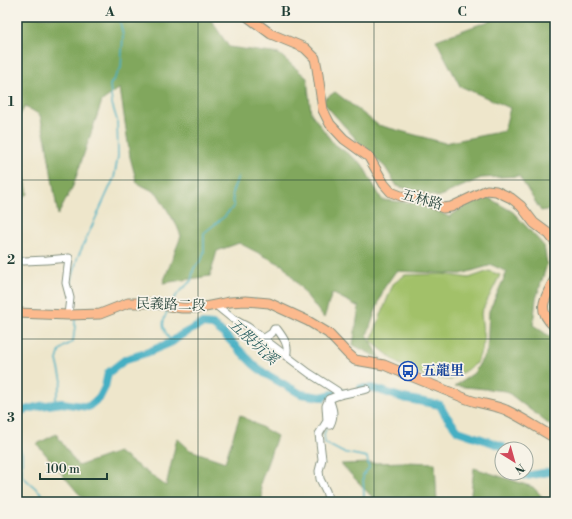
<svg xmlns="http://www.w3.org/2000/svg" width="572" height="519" font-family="'Libre Bodoni','Noto Serif TC',serif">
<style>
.green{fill:#a2c169;stroke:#607f4e}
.forest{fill:#81a75d;stroke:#507248}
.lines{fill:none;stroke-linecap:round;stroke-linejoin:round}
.stream{stroke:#44afc3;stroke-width:1.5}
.river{stroke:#44afc3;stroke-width:8}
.minor-casing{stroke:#869280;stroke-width:9}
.major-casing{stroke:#869280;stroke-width:11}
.minor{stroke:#fff;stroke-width:7}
.major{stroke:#fcba8e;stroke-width:9}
.grid{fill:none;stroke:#1f3d34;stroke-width:1;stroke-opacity:0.55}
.labels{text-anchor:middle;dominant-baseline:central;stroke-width:3.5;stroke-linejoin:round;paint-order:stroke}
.street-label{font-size:14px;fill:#1f3d34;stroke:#f7f3e8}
.transit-label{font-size:14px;font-weight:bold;fill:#164399;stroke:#f7f3e8;text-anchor:start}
.water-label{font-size:15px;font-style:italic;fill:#2a5f5f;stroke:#f7f3e8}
.neatline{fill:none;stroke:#1f3d34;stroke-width:1.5}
.grid-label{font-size:13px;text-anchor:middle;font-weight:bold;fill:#1f3d34}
</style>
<rect width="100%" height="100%" fill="#f7f3e8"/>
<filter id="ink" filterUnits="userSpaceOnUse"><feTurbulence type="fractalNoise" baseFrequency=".025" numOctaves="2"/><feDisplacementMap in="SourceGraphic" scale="8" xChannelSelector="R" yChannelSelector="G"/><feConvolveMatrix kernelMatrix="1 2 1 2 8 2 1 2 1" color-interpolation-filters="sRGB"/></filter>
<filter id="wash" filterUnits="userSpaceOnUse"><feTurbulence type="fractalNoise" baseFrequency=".012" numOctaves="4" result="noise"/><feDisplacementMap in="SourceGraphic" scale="16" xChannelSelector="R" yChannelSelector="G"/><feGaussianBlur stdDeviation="0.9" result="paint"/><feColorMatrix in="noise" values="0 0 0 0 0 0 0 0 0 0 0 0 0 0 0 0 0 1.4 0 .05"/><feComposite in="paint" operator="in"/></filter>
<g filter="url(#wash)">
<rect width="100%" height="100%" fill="#eee6cb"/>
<path class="green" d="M489,271L500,275L481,313L484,342L477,363L451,380L425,376L399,364L371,341L393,284L405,275L443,274L469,278Z"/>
<g class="forest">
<path d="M17,17H209L229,47L279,54L307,78L311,113L333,143L362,164L382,200L424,204L449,217L482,194L513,212L544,246L547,264L536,299L533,325L555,340V429L506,391L455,386L474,373L487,351L489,311L507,272L492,265L461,274L396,271L384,288L367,335L381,359L353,345L359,307L332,293L324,318L284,266L239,243L217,251L210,276L163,283L181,236L177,226L157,193L137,183L130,157L120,88L102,101L73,186L58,215L46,141L40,115L25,106L17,121Z"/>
<path d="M500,17H555V208L541,211L519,176L481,178L438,197L397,186L385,167L364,148L322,101L335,92L378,125L445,143L504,131L510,108L460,86L436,40Z"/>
<path d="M17,139L28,194L17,200Z"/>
<path d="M240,415L277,436L260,484L263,502H88L78,493L37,444L56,434L78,466L118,452L166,486L177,438L190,450L225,462Z"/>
<path d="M404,462L435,463L437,502H377L341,464Z"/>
<path d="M474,468L533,487L547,502H470Z"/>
</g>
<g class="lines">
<g class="stream">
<path d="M171,303L179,292L191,281L194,268L202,259L204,252V233L224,217L234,206L232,193L238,176"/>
<path d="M168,310C160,325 163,328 171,342"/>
<path d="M75,312L74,297L71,285L77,259L114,178L118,156L117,120L112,104L110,85L121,68L123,36L119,17"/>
<path d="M321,397L325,402"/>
<path d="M53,405L62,381L57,360L60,350L65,346L73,342L75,326V317"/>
<path d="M326,429L324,434L325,443L342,452L367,457L369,468L363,475L364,498L362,502"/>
<path d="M17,443L22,453V476L41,493L45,502"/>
</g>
<g class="river">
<path d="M361,388H373L403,398L440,405L444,413L458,431L502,446L504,449"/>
<path d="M17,412L40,406L62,403L88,407L100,397L105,387L108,373L126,359L146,353L172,342L181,335L202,324L213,325L223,333L253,364L264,373L301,394L321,397L341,392"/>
<path d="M521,473L526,476L555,471"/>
</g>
</g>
</g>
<g filter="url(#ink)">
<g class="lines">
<g class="minor-casing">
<g id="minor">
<path d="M24,261L47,260L69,258L66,283L70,298L68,315"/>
<path d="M217,306L233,319L248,327L309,373L337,391L339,395"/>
<path d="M263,339L272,333L274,329H277C283,337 290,346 286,356"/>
<path d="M329,399C333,409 335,415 330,425"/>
<path d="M329,502L326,491L320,479L319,471L322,459L319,434L327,421L326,406L329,399L339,395L367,389"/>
</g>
</g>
<g class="major-casing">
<g id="major">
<path d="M248,17L271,34L305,48L315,58L317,68L323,110L330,124L344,139L369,157L384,184L391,192L401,196L419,198L443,208L451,207L487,190L496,191L511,198L521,206L534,223L549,234L555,242"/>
<path d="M555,279C545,298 535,310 555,327"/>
<path d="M17,313L68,315L100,314L128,303H150L182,308H200L230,302L246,301L269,303L308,321L328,333L347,353L355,360L384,365L396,370L467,399C480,404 494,405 506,410C523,418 539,429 555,438"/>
</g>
</g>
<use href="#minor" class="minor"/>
<use href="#major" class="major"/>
</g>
</g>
<path class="grid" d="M198,17V502M374,17V502M17,180H555M17,339H555"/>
<defs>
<g id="bus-ring" transform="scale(1)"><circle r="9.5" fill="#f7f3e8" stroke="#1a4fb4" stroke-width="1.5"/><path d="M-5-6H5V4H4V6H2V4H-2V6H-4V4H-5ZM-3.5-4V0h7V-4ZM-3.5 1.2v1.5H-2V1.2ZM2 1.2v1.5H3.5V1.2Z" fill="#1a4fb4"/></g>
</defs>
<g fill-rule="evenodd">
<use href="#bus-ring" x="408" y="371"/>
</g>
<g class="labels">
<g class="street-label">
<text transform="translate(422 200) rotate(15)">五林路</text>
<text transform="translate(171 305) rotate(2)">民義路二段</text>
</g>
<g class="transit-label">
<text x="422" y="371">五龍里</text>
</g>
<g class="water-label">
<text transform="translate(253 342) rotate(42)">五股坑溪</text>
</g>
</g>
<rect width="572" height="519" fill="none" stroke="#f7f3e8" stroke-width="44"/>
<g transform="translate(514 461) rotate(143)"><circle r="19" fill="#f7f3e8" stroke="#a1aaa0"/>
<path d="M0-3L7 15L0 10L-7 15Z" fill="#d1495b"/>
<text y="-6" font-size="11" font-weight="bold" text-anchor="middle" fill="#1f3d34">N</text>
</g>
<path d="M40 473v6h67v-6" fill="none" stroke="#1f3d34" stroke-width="2"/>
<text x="46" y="473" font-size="12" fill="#1f3d34" stroke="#f7f3e8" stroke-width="3" paint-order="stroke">100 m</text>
<rect x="22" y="22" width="528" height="475" class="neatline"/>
<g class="grid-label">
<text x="110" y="16">A</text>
<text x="286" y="16">B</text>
<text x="462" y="16">C</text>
<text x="11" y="106">1</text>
<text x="11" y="264">2</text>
<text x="11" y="422">3</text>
</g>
</svg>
